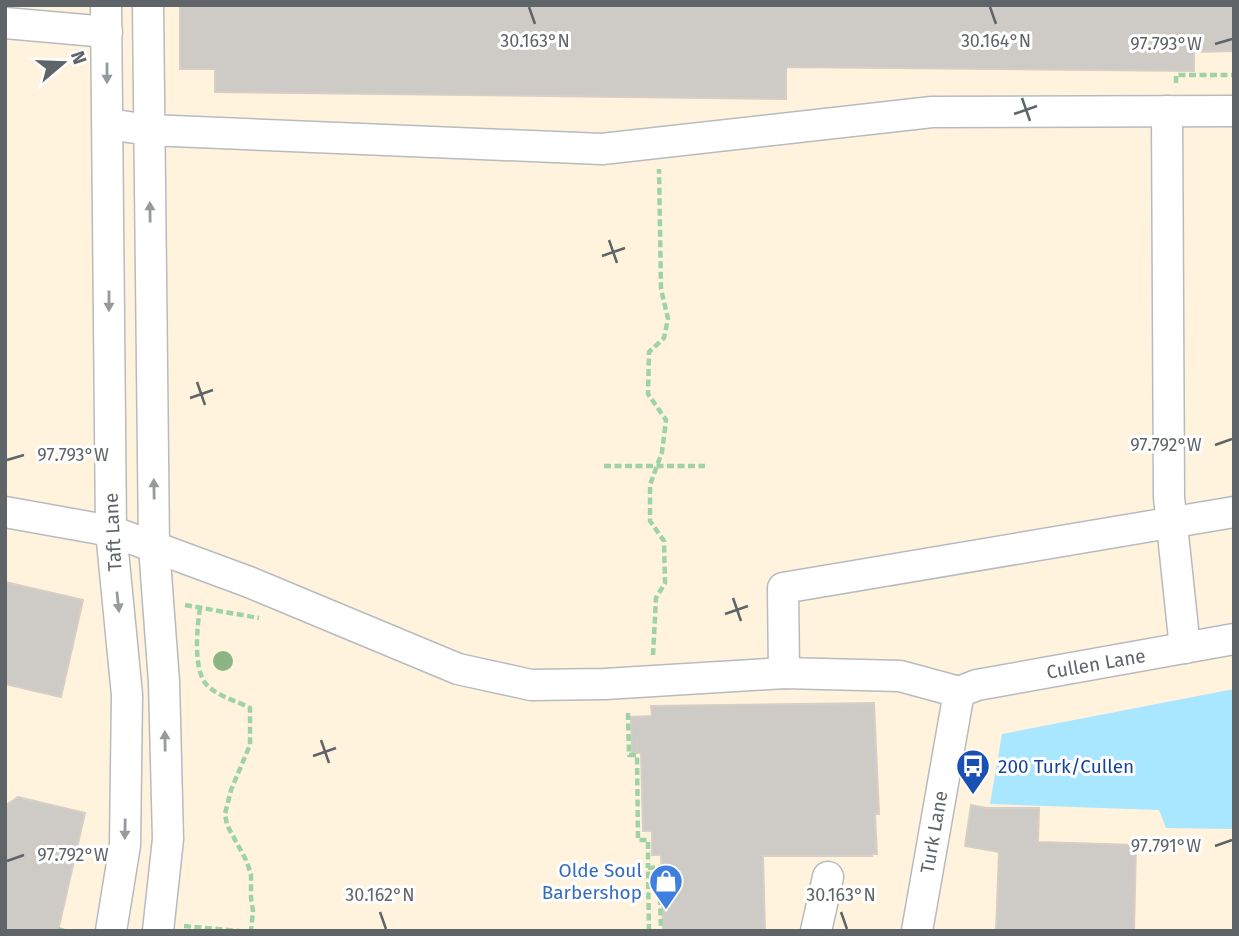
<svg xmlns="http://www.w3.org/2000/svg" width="1239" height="936" font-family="'Fira Sans',sans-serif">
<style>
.commercial{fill:#fff3de}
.water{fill:#a9e6ff}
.building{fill:#cecbc6;stroke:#d7cec5;stroke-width:2}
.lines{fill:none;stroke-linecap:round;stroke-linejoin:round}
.minor-casing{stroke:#b7bbbe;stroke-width:33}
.path{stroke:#9ed3a6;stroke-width:4.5;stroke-dasharray:7 3.5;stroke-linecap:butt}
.minor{stroke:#fff;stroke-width:30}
.tree{fill:#8bb582}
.oneway{fill:#969a9d}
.ticks{fill:none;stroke:#5e6468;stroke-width:2.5}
.labels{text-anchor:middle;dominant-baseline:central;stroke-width:6;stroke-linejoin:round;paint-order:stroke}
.street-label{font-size:19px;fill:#5e6468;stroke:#fff}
.transit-label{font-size:19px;fill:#164399;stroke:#fff;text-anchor:start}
.shop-label{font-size:19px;fill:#366cbe;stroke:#fff;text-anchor:end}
.ticks-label{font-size:18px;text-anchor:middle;fill:#5e6468;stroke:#fff;stroke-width:6;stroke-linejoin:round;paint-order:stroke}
</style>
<rect width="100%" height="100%" fill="#f1eee7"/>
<rect class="commercial" x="5" y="5" width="1229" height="926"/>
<path class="water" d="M1234,689V826L1232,829L1166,828L1159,810L990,804L1002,734Z"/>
<g class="building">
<path d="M180,5H1234V51L1194,52V71L786,67V99L215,92V69H180Z"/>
<path d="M5,582L83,600L61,697L5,684Z"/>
<path d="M874,703L879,814H875L877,854H872V856H763L765,931H663L661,855H652V831H643L641,753H632L631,717L652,716L651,706Z"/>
<path d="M18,797L85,813L58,931H5V806Z"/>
<path d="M971,805L986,808H1039L1038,842L1136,845L1134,931H996L999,852L965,846Z"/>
</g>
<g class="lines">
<g class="minor-casing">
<g id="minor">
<path d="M106,5L111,531L127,695L125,845L111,931"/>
<path d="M148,5L154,547L164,682L168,839L158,931"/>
<path d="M5,23L107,32"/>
<path d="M1167,111L1169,497L1185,648"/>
<path d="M108,124L149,130L602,149L932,112L1234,111"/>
<path d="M5,512L111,531L249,582L458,669L531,685L605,684L784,673L900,676L959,692"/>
<path d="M784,673L783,588L1234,512"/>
<path d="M959,692L977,685L1234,639"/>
<path d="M816,931L828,877"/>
<path d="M917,931L959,692"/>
</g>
</g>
<g class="path">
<path d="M1176,83V75H1234"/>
<path d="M604,466H705"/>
<path d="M185,605L259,618"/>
<path d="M200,608C197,628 193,668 206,684C216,696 237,701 250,708V745L231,790L225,814L227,825L246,860L251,874V898L253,911L251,931"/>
<path d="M653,655L656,598L665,583L664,541L650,521V485L662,452L666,420L648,394L649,352L664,338L668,319L661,289L659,169"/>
<path d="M628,713L629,755H637L638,840H648V868"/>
<path d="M184,926L239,931"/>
<path d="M58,929L64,931"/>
<path d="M649,931L648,868L659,867L661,931"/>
</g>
<use href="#minor" class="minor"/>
</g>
<circle class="tree" cx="223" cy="661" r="10"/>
<defs><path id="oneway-solid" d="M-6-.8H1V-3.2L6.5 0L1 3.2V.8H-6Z" transform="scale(1.75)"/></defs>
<g class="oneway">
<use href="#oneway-solid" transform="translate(107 73) rotate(90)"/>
<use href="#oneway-solid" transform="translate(150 212) rotate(-91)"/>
<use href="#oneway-solid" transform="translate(109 301) rotate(90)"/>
<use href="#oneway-solid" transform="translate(154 489) rotate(-91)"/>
<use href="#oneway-solid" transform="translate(118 602) rotate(84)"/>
<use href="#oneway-solid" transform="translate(165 741) rotate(-91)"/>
<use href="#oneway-solid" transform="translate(125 829) rotate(91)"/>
</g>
<path class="ticks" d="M529,7L535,24M990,7L996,24M1215,44L1232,39M1022,98L1030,121M1014,114L1037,106M609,240L617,263M602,256L625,248M197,382L205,405M190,398L213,390M1215,445L1232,439M7,460L24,455M733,598L741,621M725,614L748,606M321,740L329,763M313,756L336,748M1215,846L1232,840M7,861L24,855M380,912L386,929M841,912L847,929"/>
<defs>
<g id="bus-pin" transform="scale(1.75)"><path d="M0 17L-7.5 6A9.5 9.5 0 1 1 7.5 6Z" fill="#1a4fb4" stroke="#fff"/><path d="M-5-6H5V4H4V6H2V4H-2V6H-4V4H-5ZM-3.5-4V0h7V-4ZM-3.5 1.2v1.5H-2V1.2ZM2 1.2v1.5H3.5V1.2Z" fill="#fff"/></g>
<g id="shop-pin" transform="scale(1.75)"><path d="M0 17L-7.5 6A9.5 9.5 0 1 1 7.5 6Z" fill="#3f7fe0" stroke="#fff"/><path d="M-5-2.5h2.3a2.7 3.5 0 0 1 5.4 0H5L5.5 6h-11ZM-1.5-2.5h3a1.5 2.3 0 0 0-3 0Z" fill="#fff"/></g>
</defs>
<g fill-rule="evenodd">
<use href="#bus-pin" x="973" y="766"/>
<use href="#shop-pin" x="666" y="881"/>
</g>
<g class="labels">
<g class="street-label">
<text transform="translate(113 532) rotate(-93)">Taft Lane</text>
<text transform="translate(1096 664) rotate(-10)">Cullen Lane</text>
<text transform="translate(934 832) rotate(-80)">Turk Lane</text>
</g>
<g class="transit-label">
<text x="998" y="766">200 Turk/Cullen</text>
</g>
<g class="shop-label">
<text x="642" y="870">Olde Soul<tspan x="642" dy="22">Barbershop</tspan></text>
</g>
</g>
<g class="ticks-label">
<text x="535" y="47">30.163°N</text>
<text x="996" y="47">30.164°N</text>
<text x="1166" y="50">97.793°W</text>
<text x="1166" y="451">97.792°W</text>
<text x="73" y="461">97.793°W</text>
<text x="1166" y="852">97.791°W</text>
<text x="73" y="861">97.792°W</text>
<text x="380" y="901">30.162°N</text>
<text x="841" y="901">30.163°N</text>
</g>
<rect width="1239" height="936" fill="none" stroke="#5e6468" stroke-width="14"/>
<g transform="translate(63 63) rotate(71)" stroke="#ffffff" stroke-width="5" paint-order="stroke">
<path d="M0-5L12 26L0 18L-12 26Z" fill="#5e6468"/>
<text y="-10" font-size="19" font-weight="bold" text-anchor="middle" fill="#5e6468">N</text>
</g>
</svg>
